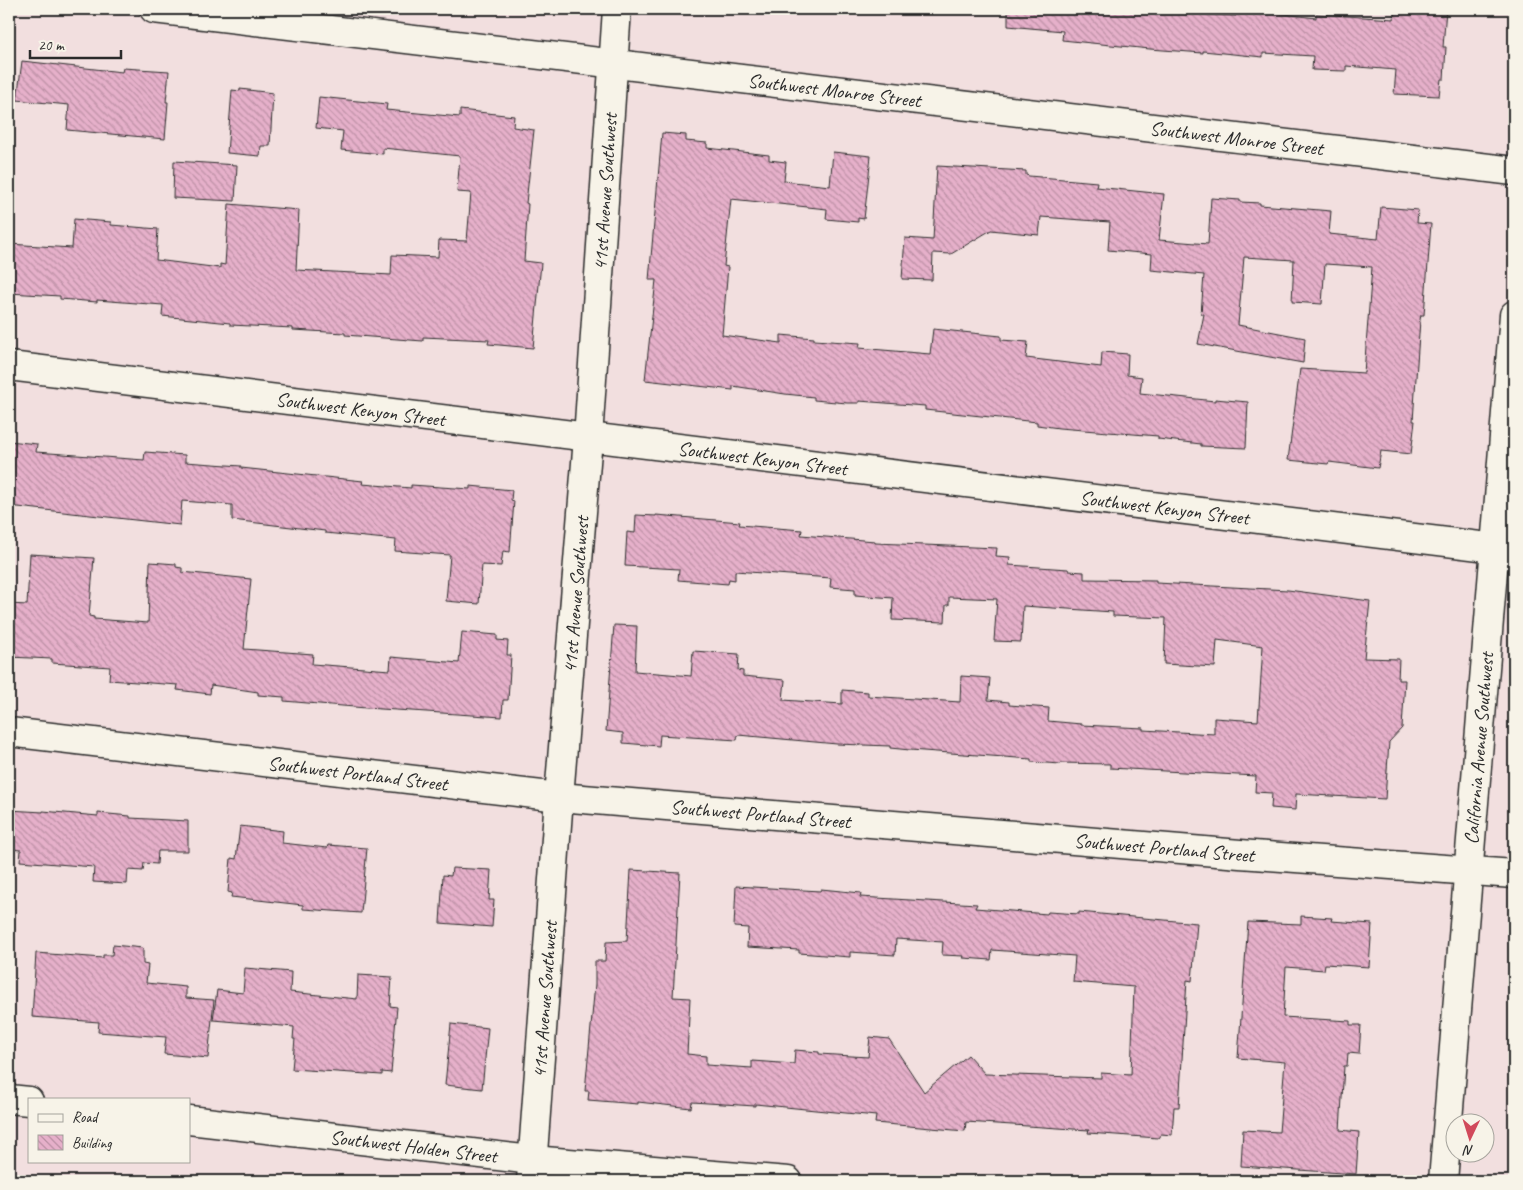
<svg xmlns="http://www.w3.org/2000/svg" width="1523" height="1190" font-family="Caveat,sans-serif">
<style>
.building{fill:url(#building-back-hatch);stroke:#2b2b2b}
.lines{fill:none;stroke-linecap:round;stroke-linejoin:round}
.minor-casing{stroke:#2b2b2b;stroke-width:31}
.tertiary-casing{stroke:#2b2b2b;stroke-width:31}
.secondary-casing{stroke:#2b2b2b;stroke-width:31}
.minor{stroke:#f7f3e8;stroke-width:28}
.tertiary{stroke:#f7f3e8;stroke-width:28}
.secondary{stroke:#f7f3e8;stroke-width:28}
.labels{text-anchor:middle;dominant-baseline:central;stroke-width:5;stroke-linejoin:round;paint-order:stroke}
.street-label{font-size:20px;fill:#2b2b2b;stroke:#f7f3e8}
</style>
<defs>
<pattern id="building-back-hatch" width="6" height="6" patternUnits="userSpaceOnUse" patternTransform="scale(1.25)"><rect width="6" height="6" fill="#e6b0ca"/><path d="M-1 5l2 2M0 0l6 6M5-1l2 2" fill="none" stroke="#bb8fa4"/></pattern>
</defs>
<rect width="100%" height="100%" fill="#f2dfdf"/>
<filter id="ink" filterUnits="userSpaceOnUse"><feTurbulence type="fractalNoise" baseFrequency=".02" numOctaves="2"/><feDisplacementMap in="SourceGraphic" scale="10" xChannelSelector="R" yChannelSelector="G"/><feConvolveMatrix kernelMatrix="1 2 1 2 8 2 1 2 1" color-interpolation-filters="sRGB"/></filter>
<g filter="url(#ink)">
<g class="building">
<path d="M1008,9H1138V12L1236,16V12L1260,15V11L1316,18V14L1394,19L1395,9H1446L1443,47H1446L1444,79H1441L1439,96L1394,94L1396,70L1346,66V71L1312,70L1313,56L1263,53V57L1203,51V53L1150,49L1062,40L1063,31L1008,26Z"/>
<path d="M22,61L122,72L123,68L169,71L166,102H168L165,139L67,130L69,105L17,100Z"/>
<path d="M240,89L273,93L270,146H261L260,156L227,153L232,90L240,91Z"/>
<path d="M319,97L387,104L386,110L460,117V110L514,116L513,127L534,130L526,203L528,204L524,261L541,263L533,348L488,344L489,340L423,337V341L345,335V333L293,330V328L230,325V323L162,316L163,305L97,300V302L60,299V296L9,293V244L72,248L74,219L111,222V225L158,229L156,260L220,268V264L225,265L229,204L299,210L296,270L391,275L392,255L438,257L439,240L467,241L471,193L457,192L460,156L383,148V154L341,150L343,131L316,128Z"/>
<path d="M662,133L686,135V141L707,143V148L769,155V160L786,162L784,181L830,186L833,152L871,156L864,219L858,218V222L826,219L827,209L731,199L724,266L728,267L722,335L781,343V335L814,338V340L860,343L859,348L930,354L933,329L1001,336V340L1028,342L1026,358L1101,367L1102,352L1128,354L1127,375L1142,377L1140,393L1215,401V399L1248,402L1246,448L1201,446V444L1158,439V436L1059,428L1037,425V422L925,410V406L859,401V403H847L814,400V397L785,394L733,386V390L645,380L656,280H649Z"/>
<path d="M174,161L237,165L235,201L173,198Z"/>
<path d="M937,166L1026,171V175L1029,176L1097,182L1096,187L1164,194L1159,240L1208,244L1211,198L1240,200V202L1260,203V205L1331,211L1329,234L1378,239L1381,207L1418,210L1417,223L1431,224L1424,315H1421L1420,320L1413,421H1415L1411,454L1381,451L1378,468L1329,462L1328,464L1288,460L1300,369L1364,373L1372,267L1325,264L1322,304L1292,302L1294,260L1244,257L1238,325L1305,338L1303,363L1198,344L1204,314H1201L1204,275L1151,270L1152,254L1108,250L1110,222L1041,217L1039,235L991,230L951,254L933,253L932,280L902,279L905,238L933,240Z"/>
<path d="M9,441L37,444L36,452L144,460L145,452L185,455V462L241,466V468L363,481L362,484L411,488V485L470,489V486L512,490L511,500L514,501L510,552L503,551L501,566L482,565L479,604L446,601L450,555L395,551L396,540L325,533V531L232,520V505L182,501L180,525L9,506Z"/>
<path d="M636,515L656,516V515L740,522L739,525L802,530L801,535L875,541V543L997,548L996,556L1010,557L1009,565L1068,569L1069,571L1084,572V579L1156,580V583L1288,590L1370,601L1364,658L1399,659L1398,680H1405L1402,728L1389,742L1385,799L1296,794L1295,810L1271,808L1272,793L1255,792L1256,776L1110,768V764L1061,763V764L1031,762V759L910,750L890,748V746L837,744L738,735L737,740L660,735L659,746L623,743V733L606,731L614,625L637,626L635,671L691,676L693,651L739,654L738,670L743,671V676L785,680L783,700L842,704V690L868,692V696L960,702L961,676L990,678L988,700L1009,702V705L1049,708L1048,721L1081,724V725L1143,728V730L1214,734V718L1258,721L1263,646L1217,640L1215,667L1164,664L1166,618L1113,616V612L1023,606L1021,642L994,641L997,599L949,597V605H946L945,622L892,620L893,598L855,595V589L830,587L831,578L735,571V580L729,579L728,584L678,580L679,569L625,566L627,532L635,533Z"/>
<path d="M30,554L94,558L89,616L94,617V619L148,623L150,562L176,564V567L182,568V572L251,579L244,649L313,654L312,664L390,670L391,657L459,663L462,632L497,635V640L508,641L507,655H511L508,700H503L502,717L366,708L284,701V697L258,695V692L211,685L210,694L177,690L178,685L109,680L110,667L52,663V659L9,657V604L27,605Z"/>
<path d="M9,810L43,812V811L98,816V813L130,816V818L188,821V851H158L157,864L144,863L143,871L128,870L127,884L93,882L94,867L20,861L21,850L9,849Z"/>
<path d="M240,826L283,831L282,843L327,848L328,845L367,848L361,913L303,909V905L231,897L232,893L228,892L231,858L236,859Z"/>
<path d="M452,868L491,870L489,900H494L492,927L440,923L443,875L451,876Z"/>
<path d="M631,870L680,873L673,997L690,998L687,1054L706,1056V1065L752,1068V1061L794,1064L795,1050L819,1052V1054L868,1057L870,1037L889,1039L924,1092L968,1055L985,1074L1101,1078V1073L1131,1075L1134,987L1073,982L1075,956L992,950L991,960L963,958L964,956L942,955L943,942L896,939L895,955L850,952V957L799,953V950L747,947L748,928L734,927L736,886L820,891L821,889L861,893L860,897L977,904L975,908L1047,914L1048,912L1079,914V912L1197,923L1192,981L1187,980L1179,1107H1174L1172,1135L1161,1134L1158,1138L1088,1133L1089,1130L966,1122L965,1131L875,1123L876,1116L755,1104V1106L692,1102L691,1108L638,1102V1104L588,1100L589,1091H585L595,984V961H605L606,942L627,941Z"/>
<path d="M1301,916L1332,918L1331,921L1372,924L1369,967L1325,964L1324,970L1286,967L1283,1017L1350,1021V1025H1361L1359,1054L1348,1053L1347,1066H1344L1340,1130L1359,1132L1356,1174L1241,1166L1243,1130L1279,1132L1285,1062L1238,1058L1248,922L1301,924Z"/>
<path d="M113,945L143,948V964L148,965L146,983L186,987V998L214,1000L208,1058L164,1054L166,1037L98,1032L99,1022L32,1017L36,953L103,958V955H112Z"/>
<path d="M245,968L291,972L290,992L357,999L358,975L392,977L390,1006L397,1007L391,1073L382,1072V1075L292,1069L295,1039H293L294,1027L213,1020L217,990L243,993Z"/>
<path d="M451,1024L488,1028L482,1089L445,1085Z"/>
</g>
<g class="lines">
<g class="minor-casing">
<g id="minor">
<path id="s1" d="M154,9L1514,171"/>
<path id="s2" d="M9,366L1496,548L1514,557"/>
<path id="s3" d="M9,732L559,797L1240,854L1514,874"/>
<path id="s4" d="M531,1181L559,797L588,438L617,9"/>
</g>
</g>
<g class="tertiary-casing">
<g id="tertiary">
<path d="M9,1099L29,1101"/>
<path id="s5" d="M189,1120L532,1160L788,1181"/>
</g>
</g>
<g class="secondary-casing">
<g id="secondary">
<path id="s6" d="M1443,1181L1514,315"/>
</g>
</g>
<use href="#minor" class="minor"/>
<use href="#tertiary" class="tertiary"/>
<use href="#secondary" class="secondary"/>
</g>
</g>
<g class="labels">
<g class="street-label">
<text stroke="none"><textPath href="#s1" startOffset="685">Southwest Monroe Street</textPath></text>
<text stroke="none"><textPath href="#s1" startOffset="1090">Southwest Monroe Street</textPath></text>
<text stroke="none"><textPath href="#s4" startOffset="992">41st Avenue Southwest</textPath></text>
<text stroke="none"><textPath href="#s2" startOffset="354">Southwest Kenyon Street</textPath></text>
<text stroke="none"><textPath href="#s2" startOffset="759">Southwest Kenyon Street</textPath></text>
<text stroke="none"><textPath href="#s2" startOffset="1164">Southwest Kenyon Street</textPath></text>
<text stroke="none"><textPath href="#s4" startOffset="588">41st Avenue Southwest</textPath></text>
<text stroke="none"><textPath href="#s6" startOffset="434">California Avenue Southwest</textPath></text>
<text stroke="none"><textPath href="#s3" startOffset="351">Southwest Portland Street</textPath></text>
<text stroke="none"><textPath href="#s3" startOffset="756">Southwest Portland Street</textPath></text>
<text stroke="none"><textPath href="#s3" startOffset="1161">Southwest Portland Street</textPath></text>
<text stroke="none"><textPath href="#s4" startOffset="182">41st Avenue Southwest</textPath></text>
<text stroke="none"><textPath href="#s5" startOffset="226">Southwest Holden Street</textPath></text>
</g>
</g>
<rect width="1523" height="1190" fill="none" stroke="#f7f3e8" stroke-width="30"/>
<rect x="15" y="15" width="1493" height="1160" fill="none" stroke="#2b2b2b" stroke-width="2" filter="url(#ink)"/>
<rect x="28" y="1098" width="162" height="65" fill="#f7f3e8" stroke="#a5a39c"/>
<rect x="38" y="1114" width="25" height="8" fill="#f7f3e8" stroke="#a5a39c"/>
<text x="72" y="1122" font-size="15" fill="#2b2b2b">Road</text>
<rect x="38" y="1135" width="25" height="15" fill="url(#building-back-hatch)" stroke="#a5a39c"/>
<text x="72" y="1148" font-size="15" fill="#2b2b2b">Building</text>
<g transform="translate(1470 1138) rotate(184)"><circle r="24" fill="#f7f3e8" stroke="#a5a39c"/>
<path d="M0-4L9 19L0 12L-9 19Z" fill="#d1495b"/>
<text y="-8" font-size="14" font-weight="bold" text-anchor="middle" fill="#2b2b2b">N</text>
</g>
<path d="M30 50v8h91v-8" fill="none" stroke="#2b2b2b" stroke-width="2.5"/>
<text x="38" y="50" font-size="15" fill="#2b2b2b" stroke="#f7f3e8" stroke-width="4" paint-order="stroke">20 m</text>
</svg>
